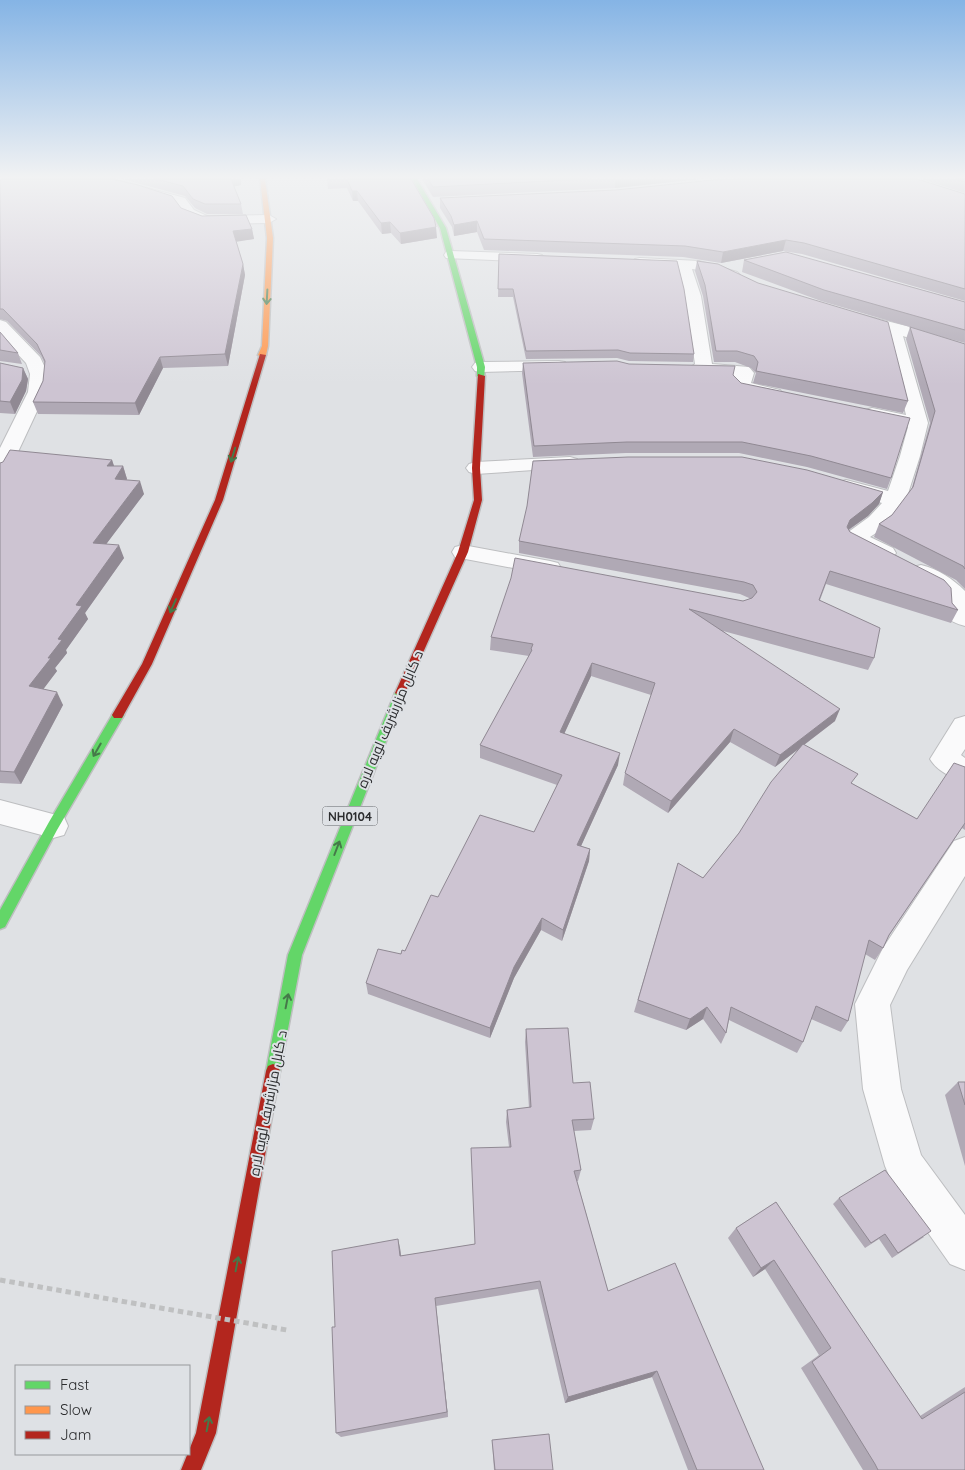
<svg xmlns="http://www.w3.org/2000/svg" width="965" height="1470" font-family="Quicksand,Cairo,sans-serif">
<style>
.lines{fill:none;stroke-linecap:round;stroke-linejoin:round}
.street-casing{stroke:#bdbec0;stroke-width:2}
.fast-casing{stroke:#bebfc0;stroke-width:3}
.slow-casing{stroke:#bebfc0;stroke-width:3}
.jam-casing{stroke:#bebfc0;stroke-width:3}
.street{fill:#fafafb;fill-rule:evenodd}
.fast{fill:#63d668;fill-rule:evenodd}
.slow{fill:#ff974d;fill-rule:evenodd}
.jam{fill:#b3261e;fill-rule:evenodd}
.path-bridge{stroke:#bfc0c1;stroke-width:5;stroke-dasharray:5.5 4;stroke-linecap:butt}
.wall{fill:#b0a9b5}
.shaded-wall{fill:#908993}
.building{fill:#cdc4d2;stroke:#908993}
.oneway{stroke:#457949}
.labels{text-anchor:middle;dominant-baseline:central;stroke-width:4;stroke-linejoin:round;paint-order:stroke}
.shield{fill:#dee1e5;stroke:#616366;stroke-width:1}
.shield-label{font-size:12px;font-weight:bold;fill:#2c2d2f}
.street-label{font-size:14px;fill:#2c2d2f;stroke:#dee1e5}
</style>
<rect width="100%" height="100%" fill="#dfe1e4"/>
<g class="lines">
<g class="street-casing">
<g id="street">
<path d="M88,179H113L185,198L194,210L207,216L269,215L276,219L269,223L205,224L184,216L175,204L141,193L90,182Z"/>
<path d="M451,251L537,254L542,255L544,258L542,261L537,262L446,258L444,255L446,252Z"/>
<path d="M640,258L699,261L737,272L740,275L737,278C728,281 705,270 692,269L701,296L712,364L749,367L754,373L751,383L780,390L783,394L780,398L774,399L735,390L732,386L735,376L691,373L688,369L695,364L685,296L677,267L635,265L633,262L635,259Z"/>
<path d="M855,313L926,331L965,345V356L903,336L928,423L920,456L906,500L885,527L870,537L893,548L896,553L893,558L885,560L877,558L847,543L844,538L847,533L869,517L882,503L839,490L836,486L839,482L846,480L888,491L900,456L908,427L865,418L863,414L865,410L872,408L906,415L886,332L849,321L847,318L849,315Z"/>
<path d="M0,320L6,322L40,357L48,374L46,392L10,469L7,473L0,475V448L28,392L30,374L26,363L0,335Z"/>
<path d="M559,361L565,362L568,366L565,370L481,372L475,371L472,367L475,363L481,362Z"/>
<path d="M570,457L577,459L580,463L577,467L476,474L469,472L466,468L469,464L476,462Z"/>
<path d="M463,545L550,561L558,563L561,568L558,573L550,575L455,557L452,552L455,547Z"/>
<path d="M921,565C938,569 953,579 965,591V626C947,621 946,618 947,600L939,591L913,577L909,572L913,567Z"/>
<path d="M965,716V749L961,755L965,758V782C952,778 937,771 930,759L955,719Z"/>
<path d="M0,800L64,817L68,826L64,835L53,838L0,824Z"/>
<path d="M965,837V876L907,970L890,1005L901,1089L921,1155L965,1215V1270L950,1264L891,1180L885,1166L863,1089L855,1004L883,948L954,841Z"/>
</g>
</g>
<g class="fast-casing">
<g id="fast">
<path d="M412,179H417L446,228L485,367L484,378L477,376V367L440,228Z"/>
<path d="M400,689L405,693L302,955L280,1071L278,1076L273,1078L268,1076L266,1071L288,955L395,693Z"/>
<path d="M118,711L124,715L57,830L5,927L0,929V910L49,822L114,712Z"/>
</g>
</g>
<g class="slow-casing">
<path id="slow" d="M260,179H265L273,238L268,346L266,355L262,357L258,355L262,346L267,238Z"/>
</g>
<g class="jam-casing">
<g id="jam">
<path d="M260,354L266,355L223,500L152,664L122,718H114L112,715L142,664L215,500Z"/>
<path d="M478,374L485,376L480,468L482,500L468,552L405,693L400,697L395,693L458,552L474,500L472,468Z"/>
<path d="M273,1064L278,1066L280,1071L216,1433L201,1470H181L196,1433L266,1071L268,1066Z"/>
</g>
</g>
<use href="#street" class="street"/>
<use href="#fast" class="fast"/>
<use href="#slow" class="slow"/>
<use href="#jam" class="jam"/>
<path class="path-bridge" d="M0,1280L287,1330"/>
</g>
<g class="wall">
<path d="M122,179H241V185L234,186L241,204L243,214H207L195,208L185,196Z"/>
<path d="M327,179H411L437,238L401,244L391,233L382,234L358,201H353L347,188L328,189Z"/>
<path d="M422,179H699L615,188L433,197Z"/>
<path d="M921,179H965V193Z"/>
<path d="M0,180L181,208L202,216L252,229L254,239L236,241L243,264L245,275L228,366L163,368L139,415L38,414L33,402L43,381L45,364L41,356L7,321L0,319Z"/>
<path d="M965,194V301L802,254L783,251L721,263L683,257L484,250L477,232L454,236L452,227L440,208V198Z"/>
<path d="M499,254L694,354L693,362L629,361L617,358L526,359L513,297H498Z"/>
<path d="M744,260L965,302V343L928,333L965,344V589L956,580L874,537L879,524L892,515L911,491L930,423L906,339L910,327L821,301L742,272Z"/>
<path d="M697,261L908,401L903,413L753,383L756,373L751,368L735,362H714L703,296L695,271Z"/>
<path d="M0,332L18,353L22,364L0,361Z"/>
<path d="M0,363L23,368L28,379L26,391L15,414L0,413Z"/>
<path d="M523,363L629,364L733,375L741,383L891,478L887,489L807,467L739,453H626L533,457L522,373Z"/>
<path d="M112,460L114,466H123L127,479L126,480L144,494L106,544L124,558L85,613L88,619L66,650L67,653L55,668L57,671L43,689L63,705L21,784L0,783V463Z"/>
<path d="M883,492L879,504L868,516L849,530L850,532L952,603L958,610L951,623L826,584L820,600L874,658L868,670L723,631L835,721L804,745L853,784L917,819L965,767V830L962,828L889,936L883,948L875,960L865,954L848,1021L841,1032L811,1019L803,1042L797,1053L729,1020L726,1033L721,1044L703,1019L686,1030L634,1012L678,863L703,878L739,833L800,748L775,767L730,742L668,813L623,785L625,773L651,695L591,676L564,734L618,765L581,846L590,849L589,861L562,941L541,930L514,978L490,1038L368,994L366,983L405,951L438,897L534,832L557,785L480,758V745L529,656L490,650L491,637L743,601L750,599L749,598L740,594L519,553V541Z"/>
<path d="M526,1029L573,1083L594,1119L591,1130L574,1131L581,1170L578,1181H577L608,1291L764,1470H688L652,1377L565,1403L538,1289L436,1306L448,1417L341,1437L336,1433L335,1327L400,1248L401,1256L475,1244L509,1147L506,1122L507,1110L529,1108L525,1042Z"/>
<path d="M958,1082H965V1166L945,1095Z"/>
<path d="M839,1198L924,1237L892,1258L879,1239L865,1248L833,1204Z"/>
<path d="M776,1202L920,1416L965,1387V1470H863L801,1368L819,1355L765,1269L753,1277L728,1238L736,1228Z"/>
<path d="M492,1440L553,1470H494Z"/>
</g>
<g class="shaded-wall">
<path d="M231,179H241V185L232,187Z"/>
<path d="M616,179H699L615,188Z"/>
<path d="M352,191H357L358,201H353Z"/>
<path d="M477,221V232L454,236V225Z"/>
<path d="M390,222L391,233L382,234L381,223Z"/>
<path d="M436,227L437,238L401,244L400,233Z"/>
<path d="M252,229L254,239L235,242L233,231Z"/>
<path d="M786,240L783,251L721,263L723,252Z"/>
<path d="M243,264L245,275L228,366L225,354Z"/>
<path d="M160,357L163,368L139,415L135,403Z"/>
<path d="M23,368L28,379L26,391L15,414L10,402Z"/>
<path d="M112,460L116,472L107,466Z"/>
<path d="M123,466L127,479L119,491L115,479Z"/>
<path d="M140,481L144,494L98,555L93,543Z"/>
<path d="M883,492L879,504L868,516L845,532L842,539L850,520Z"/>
<path d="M119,545L124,558L85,613L88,619L66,650L67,653L55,668L57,671L36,699L29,686L48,658L76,605Z"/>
<path d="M592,663L591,676L559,745L560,732Z"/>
<path d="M57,692L63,705L21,784L14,772Z"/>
<path d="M840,709L835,721L775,767L780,755Z"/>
<path d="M734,729L730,742L668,813L671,801Z"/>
<path d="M620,753L618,765L576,857L577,845Z"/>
<path d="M590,849L589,861L562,941L563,930Z"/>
<path d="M542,918L541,930L514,978L490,1038V1028L514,967Z"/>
<path d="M707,1007L703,1019L686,1030L690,1019Z"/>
<path d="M398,1239L400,1248L402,1265L400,1256Z"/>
<path d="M774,1260L765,1269L753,1277L761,1268Z"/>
<path d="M435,1298L436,1306L448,1417L447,1412Z"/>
<path d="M657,1371L652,1377L565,1403L568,1397Z"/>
</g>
<g class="building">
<path d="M4,179H111L138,185L172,196L181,208L202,216L246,215L252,229L233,231L243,264L225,354L160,357L135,403L33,402L43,381L45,361L37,344L3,309H0V180Z"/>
<path d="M156,179H231L241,204H205L193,199L183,186Z"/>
<path d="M347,179H411L434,218L436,227L400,233L390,222L381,223L357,191H352Z"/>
<path d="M428,179H587L433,187Z"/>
<path d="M752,179H917L965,194V289L804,243L786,240L723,252L685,246L484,239L477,221L454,225L451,216L440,198L616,190L713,180Z"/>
<path d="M956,179H965V182Z"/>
<path d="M786,252L965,302V330L824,290L744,260Z"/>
<path d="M499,254L677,261L684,289L694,354L630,353L618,350L526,351L513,289H498Z"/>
<path d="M697,261L718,264L758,283L888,322L908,401L756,371L758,362L754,356L737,351H716L705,285Z"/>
<path d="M910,327L965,344V569L963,566L879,524L892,515L913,487L935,411Z"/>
<path d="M0,332L18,353L0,350Z"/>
<path d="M617,361L629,364L735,366L733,375L741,383L910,418L891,478L811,456L742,442H627L534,446L523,363Z"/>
<path d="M0,363L23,368L22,380L10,402L0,401Z"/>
<path d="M10,450L112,460L107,466H123L115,479L140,481L93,543L119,545L76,605L82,606L58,639L62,640L48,658H51L29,686L57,692L14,772L0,771V463L3,462Z"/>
<path d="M628,457H742L807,470L883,492L872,503L850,520L847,527L850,532L944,580L951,588L952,603L958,610L830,571L819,600L880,628L874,658L689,609L840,709L780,755L734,729L671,801L625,773L655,683L592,663L560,732L620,753L577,845L590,849L563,930L542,918L514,967L490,1028L366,983L378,949L401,954L402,950L405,951L431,895L438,897L480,815L534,832L562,775L480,745L532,650L531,649L533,644L491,637L511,578L515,558L743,601L752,598L757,592L753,585L744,582L519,541L527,506L533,461Z"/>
<path d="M803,744L858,774L851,783L917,819L954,763L965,767V823L889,935L883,948L869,940L848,1021L816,1006L803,1042L731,1007L726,1033L707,1007L690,1019L638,1000L678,863L703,878L739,833L771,782Z"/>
<path d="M568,1028L573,1083L590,1082L594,1119L572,1120L581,1170L574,1171L608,1291L675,1263L764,1470H697L657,1371L568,1397L540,1281L435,1298L447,1412L336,1433L332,1327H335L332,1251L398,1239L400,1256L475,1244L471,1148L511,1147L507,1110L531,1107L526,1029Z"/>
<path d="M958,1082H965V1105Z"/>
<path d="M885,1170L931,1231L898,1253L885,1234L871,1243L839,1198Z"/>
<path d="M776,1202L922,1419L965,1392V1470H878L875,1464L812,1362L831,1348L774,1260L761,1268L736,1228Z"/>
<path d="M549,1434L553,1470H495L492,1440Z"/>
</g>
<defs><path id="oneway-shaft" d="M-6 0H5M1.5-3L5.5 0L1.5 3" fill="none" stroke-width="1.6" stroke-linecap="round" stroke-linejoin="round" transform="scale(1.25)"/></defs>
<g class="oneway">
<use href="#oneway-shaft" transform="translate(267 297) rotate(93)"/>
<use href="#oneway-shaft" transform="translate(233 455) rotate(107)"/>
<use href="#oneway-shaft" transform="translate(173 606) rotate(114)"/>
<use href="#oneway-shaft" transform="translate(97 750) rotate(120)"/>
<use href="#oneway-shaft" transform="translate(337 848) rotate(-69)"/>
<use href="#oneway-shaft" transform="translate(287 1001) rotate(-79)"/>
<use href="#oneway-shaft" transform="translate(237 1264) rotate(-79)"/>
<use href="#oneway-shaft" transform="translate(208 1424) rotate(-79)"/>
</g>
<linearGradient id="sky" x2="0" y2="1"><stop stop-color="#85b4e5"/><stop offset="0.46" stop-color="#f1f2f3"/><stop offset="1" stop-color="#f1f2f3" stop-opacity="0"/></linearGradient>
<rect width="965" height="385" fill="url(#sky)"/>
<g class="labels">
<rect class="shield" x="322.5" y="806.5" width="55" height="19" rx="4"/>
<g class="shield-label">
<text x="350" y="816">NH0104</text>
</g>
<g class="street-label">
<text transform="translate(390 719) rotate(-67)">د کابل مزارشریف لویه لاره</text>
<text transform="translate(268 1103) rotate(-79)">د کابل مزارشریف لویه لاره</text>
</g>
</g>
<rect x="15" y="1365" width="175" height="90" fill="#dee1e5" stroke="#97999c"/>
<rect x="25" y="1381" width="25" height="8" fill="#63d668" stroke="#97999c"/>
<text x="60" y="1390" font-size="15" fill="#2c2d2f">Fast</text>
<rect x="25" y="1406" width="25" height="8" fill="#ff974d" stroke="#97999c"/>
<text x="60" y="1415" font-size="15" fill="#2c2d2f">Slow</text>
<rect x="25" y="1431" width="25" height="8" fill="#b3261e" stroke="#97999c"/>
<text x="60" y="1440" font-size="15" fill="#2c2d2f">Jam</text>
</svg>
